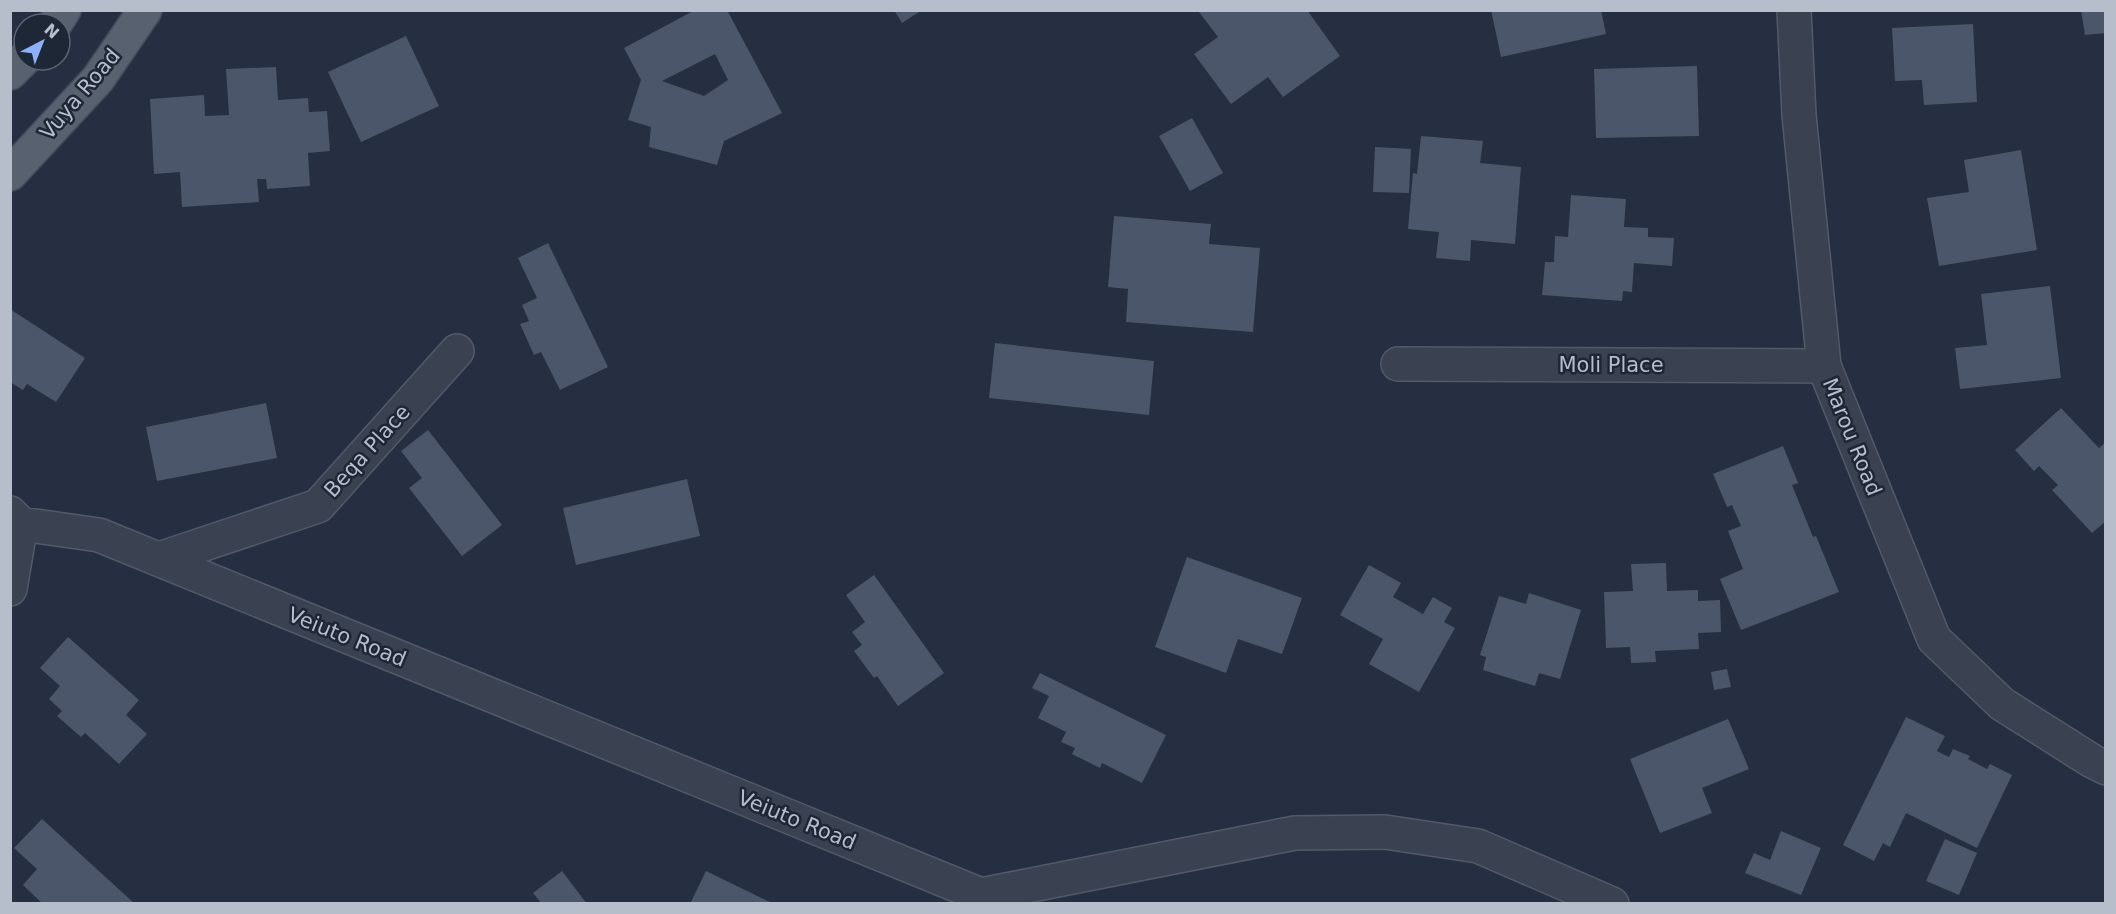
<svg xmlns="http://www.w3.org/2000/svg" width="2116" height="914" font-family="'DejaVu Sans',sans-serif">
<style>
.building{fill:#4b566a;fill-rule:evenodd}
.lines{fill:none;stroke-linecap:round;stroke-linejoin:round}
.minor-casing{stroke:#515a68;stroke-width:36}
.major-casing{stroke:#434b5a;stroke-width:36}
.minor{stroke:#3a4251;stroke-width:33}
.major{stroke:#586170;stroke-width:33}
.labels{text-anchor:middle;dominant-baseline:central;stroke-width:5;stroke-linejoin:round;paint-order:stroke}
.street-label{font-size:21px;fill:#b6bdcb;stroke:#1e2736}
</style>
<rect width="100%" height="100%" fill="#252f41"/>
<g class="building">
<path d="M695,10H727L782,113L724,141L717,165L649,147L651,127L628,120L641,80L624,48ZM715,54L728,80L704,96L662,81Z"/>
<path d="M894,10H922L902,23Z"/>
<path d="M1200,10H1307L1340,56L1283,97L1268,77L1231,104L1194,54L1218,37L1199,12Z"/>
<path d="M1491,10H1601L1606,34L1501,57Z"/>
<path d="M2081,10H2105L2106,33L2085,35Z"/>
<path d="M1973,24L1977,102L1924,105L1922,80L1895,81L1892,28Z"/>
<path d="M406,36L439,106L361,142L328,72Z"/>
<path d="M1697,66L1699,136L1596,138L1594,69Z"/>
<path d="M276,67L278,100L308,98L309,112L327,111L330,151L308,153L310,186L267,189L266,179H257L259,202L182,207L180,172L154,174L150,99L204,95L205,116L229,115L226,69Z"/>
<path d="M1192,118L1223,173L1190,191L1159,136Z"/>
<path d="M1421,136L1483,141L1480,163L1521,167L1515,244L1471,240L1470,261L1436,258L1439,232L1408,229L1413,173L1417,174Z"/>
<path d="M1375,147L1411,149L1409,193L1373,192Z"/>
<path d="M2021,150L2037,250L1939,266L1927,198L1969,192L1964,160Z"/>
<path d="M1571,195L1626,199L1624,227L1648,228V237L1674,238L1672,266L1634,263L1632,292L1623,291L1622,301L1542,295L1545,262H1554L1555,236L1568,237Z"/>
<path d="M1114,216L1211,224L1209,244L1260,248L1253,332L1126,322L1128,289L1108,287Z"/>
<path d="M548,243L608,367L560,390L541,352L534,355L520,324L529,321L522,305L537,298L518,258Z"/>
<path d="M2050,286L2061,378L1960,389L1955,348L1987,345L1981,294Z"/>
<path d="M10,309L85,358L56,402L27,384L23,390L10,382Z"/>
<path d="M995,343L1154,361L1149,415L989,398Z"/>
<path d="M266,403L277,458L157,481L146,427Z"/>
<path d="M2061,408L2099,448L2106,442V521L2092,533L2052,490L2058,485L2039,466L2034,471L2015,450Z"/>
<path d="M428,430L502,525L462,556L409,488L422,478L401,451Z"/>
<path d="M1783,446L1798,483L1792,485L1813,537L1816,536L1839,592L1741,630L1720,579L1743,569L1728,531L1741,526L1732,505L1727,507L1713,474Z"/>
<path d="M687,479L700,536L576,565L563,508Z"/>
<path d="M1187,557L1302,598L1282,654L1238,639L1226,673L1155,647Z"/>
<path d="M1666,563L1667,591L1698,590V601L1720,600L1721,632L1698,633L1699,649L1655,651L1656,662L1631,663L1630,647L1606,648L1604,592L1633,591L1631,564Z"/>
<path d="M1369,565L1401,583L1393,597L1423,614L1433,597L1452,608L1444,622L1455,628L1419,692L1369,664L1383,639L1340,615Z"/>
<path d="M874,575L944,673L898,706L877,676L874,678L854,651L862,645L852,632L865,622L846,595Z"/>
<path d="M1529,593L1581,610L1560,679L1539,673L1535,686L1483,670L1486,657L1480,655L1499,596L1526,604Z"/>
<path d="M68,637L139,700L126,715L147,734L119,764L85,733L81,737L57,716L62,711L49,699L60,686L40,668Z"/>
<path d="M1727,669L1731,687L1714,690L1711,672Z"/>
<path d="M1040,673L1166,735L1142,783L1102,763L1100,768L1072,754L1075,748L1061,742L1066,732L1038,718L1049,696L1032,688Z"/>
<path d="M1906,717L1945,736L1937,751L1949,757L1953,749L1970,756L1968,759L1987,769L1990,764L2012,775L1977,848L1906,813L1890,847L1883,843L1874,861L1843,845Z"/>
<path d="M1728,719L1749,769L1702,788L1712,813L1660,833L1630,759Z"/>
<path d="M42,819L135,904H43L23,885L37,869L14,848Z"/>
<path d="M1781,831L1821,848L1801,895L1745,873L1754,853L1770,860Z"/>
<path d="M1945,839L1977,853L1959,895L1926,881Z"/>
<path d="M562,871L587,904H542L533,893Z"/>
<path d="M706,871L774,904H690Z"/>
</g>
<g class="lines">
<g class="minor-casing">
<g id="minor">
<path d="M1794,10L1799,115L1824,366L1934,639L2002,704L2092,761L2106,768"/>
<path d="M1398,364L1824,366"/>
<path d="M10,513L21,524L99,535L981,895L1295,833L1385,832L1478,846L1612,904"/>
<path d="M159,559L318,506L457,351"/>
<path d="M10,589L21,524"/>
</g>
</g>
<g class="major-casing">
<g id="major">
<path d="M55,24L64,10"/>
<path d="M10,73L24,59"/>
<path d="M10,174L98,79L145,10"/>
</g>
</g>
<use href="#minor" class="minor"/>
<use href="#major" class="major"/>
</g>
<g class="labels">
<g class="street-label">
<text transform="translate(80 94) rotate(-50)">Vuya Road</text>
<text x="1611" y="365">Moli Place</text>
<text transform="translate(1852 437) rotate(68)">Marou Road</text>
<text transform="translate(367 451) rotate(-48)">Beqa Place</text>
<text transform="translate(347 637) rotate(22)">Veiuto Road</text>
<text transform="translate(797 820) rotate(22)">Veiuto Road</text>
</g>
</g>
<rect width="2116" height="914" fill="none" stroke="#b6bdcb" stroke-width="24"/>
<g transform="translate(42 42) rotate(42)"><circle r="28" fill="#1e2736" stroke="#5b6372" stroke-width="1.5"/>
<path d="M0-4.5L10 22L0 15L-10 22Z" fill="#8db1f9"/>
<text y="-9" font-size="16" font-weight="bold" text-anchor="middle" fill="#b6bdcb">N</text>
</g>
</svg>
